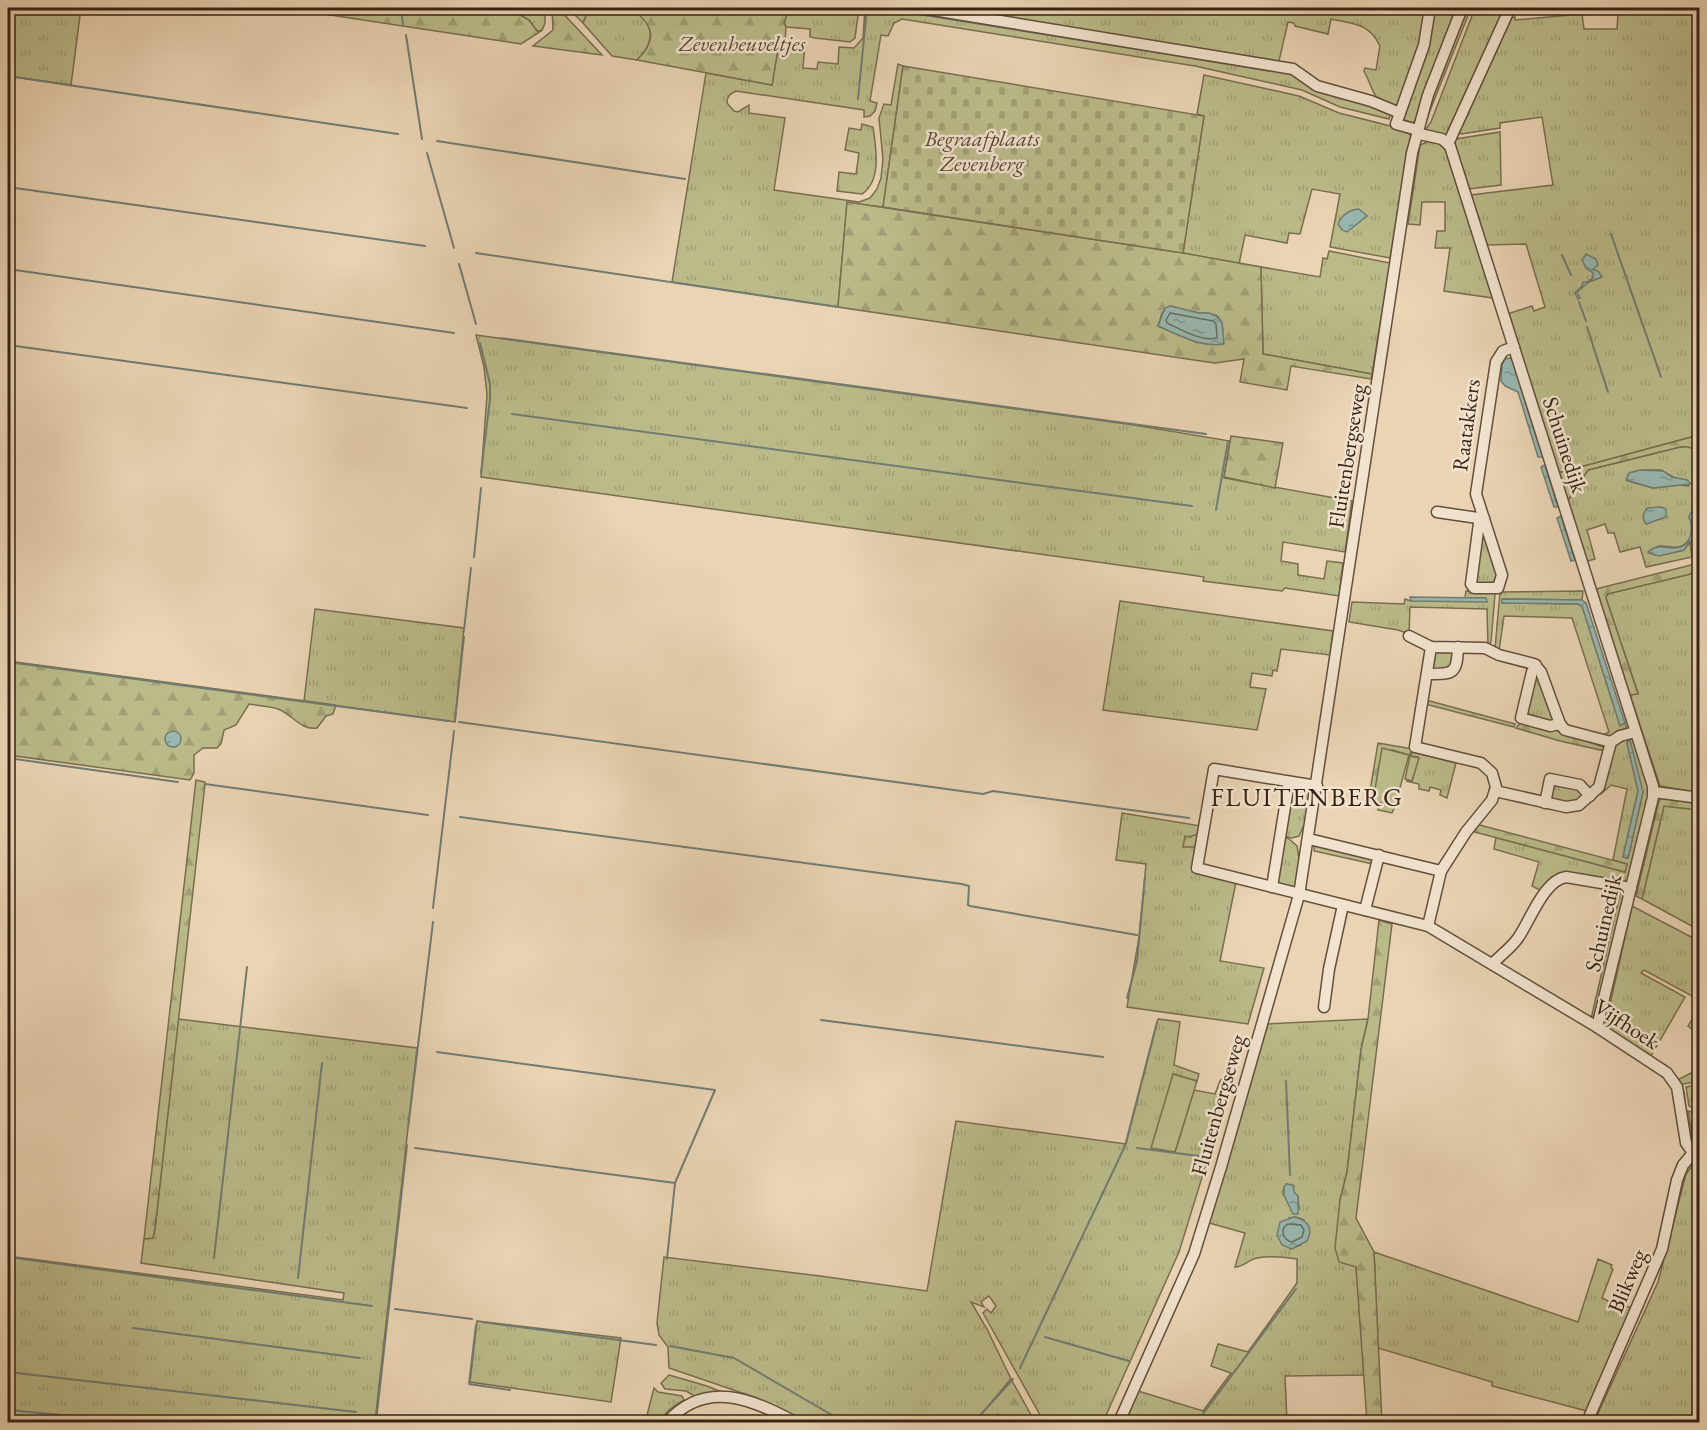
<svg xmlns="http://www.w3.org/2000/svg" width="1707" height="1430" font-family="'EB Garamond',serif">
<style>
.grass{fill:url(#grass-tufts);stroke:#796e4f;stroke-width:1.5;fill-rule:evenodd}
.forest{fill:url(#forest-firs);stroke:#796e4f;stroke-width:1.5;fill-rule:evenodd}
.cemetery{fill:url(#cemetery-stones);stroke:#796e4f;stroke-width:1.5}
.garden{fill:url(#garden-furrows);stroke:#796e4f;stroke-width:1.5}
.pitch{fill:#bbbb8a;stroke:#796e4f;stroke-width:1.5}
.water{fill:url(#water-ripples);stroke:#717c72;stroke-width:1.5}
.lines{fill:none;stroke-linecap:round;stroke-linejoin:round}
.shore{stroke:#686d62;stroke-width:1.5}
.stream{stroke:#717c72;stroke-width:2}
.minor-casing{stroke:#644e3c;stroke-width:13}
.minor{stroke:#f1e3ce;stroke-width:10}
.labels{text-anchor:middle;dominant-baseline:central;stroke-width:5;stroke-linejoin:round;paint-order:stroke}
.park-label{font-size:22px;font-style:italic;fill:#584832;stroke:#f1e3ce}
.street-label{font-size:22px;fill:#372214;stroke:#f1e3ce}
.quarter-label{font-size:26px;letter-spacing:1.5px;fill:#372214;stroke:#f1e3ce}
</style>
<defs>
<pattern id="grass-tufts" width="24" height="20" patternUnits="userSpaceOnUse" patternTransform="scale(1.5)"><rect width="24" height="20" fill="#bbbb8a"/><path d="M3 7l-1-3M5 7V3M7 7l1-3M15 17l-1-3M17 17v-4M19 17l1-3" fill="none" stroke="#a1a076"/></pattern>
<pattern id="forest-firs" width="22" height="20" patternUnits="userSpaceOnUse" patternTransform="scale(1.5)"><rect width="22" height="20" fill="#bbbb8a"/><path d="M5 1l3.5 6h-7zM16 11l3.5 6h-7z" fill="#a1a076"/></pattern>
<pattern id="cemetery-stones" width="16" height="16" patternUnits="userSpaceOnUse" patternTransform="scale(1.5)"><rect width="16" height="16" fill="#bbbb8a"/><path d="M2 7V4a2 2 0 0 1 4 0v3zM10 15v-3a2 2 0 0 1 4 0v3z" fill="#a1a076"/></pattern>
<pattern id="garden-furrows" width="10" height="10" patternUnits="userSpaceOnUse" patternTransform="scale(1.5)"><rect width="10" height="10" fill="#bbbb8a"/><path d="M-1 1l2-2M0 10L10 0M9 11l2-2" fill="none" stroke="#a1a076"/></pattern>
<pattern id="water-ripples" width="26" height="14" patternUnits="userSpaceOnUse" patternTransform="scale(1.5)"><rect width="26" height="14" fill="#98b8b0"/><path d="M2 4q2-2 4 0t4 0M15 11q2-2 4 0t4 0" fill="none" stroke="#7d958e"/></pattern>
</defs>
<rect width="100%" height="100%" fill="#ead4b4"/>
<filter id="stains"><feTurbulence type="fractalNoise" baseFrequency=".00333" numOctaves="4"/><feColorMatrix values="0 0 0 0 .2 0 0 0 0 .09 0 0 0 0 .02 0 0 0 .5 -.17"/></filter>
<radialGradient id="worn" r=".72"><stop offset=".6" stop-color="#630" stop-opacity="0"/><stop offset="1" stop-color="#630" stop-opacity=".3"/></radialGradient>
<g class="grass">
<path d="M8,8H81L71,85L8,76Z"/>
<path d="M482,8H544C545,16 547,24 541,31H537L529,20L519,14Z"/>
<path d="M589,8C602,8 616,5 628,8C634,8 640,14 644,18C656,33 649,48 637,60L612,56L583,23Z"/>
<path d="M789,8H859L855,38L850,42L815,38L810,37V29L786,27L784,23Z"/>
<path d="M865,8H900L1286,69L1391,112L1389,119L1340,107L1302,90L1195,66L902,19L894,23L888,36L881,35L870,101L877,103L875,111L870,116L864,117V110L736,91C730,94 727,96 727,103L734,111L738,112L749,105V113L785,118L774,190L859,202L870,198L877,189L881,178L883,159L879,118L884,104L891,105L898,64L903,66L883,207L847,203L838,307L672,282L706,73L772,85L779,43L785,41L805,44L803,68L817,69L818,62L838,64L839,47L854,48L863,38Z"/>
<path d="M948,8H1428L1426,29L1398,107C1369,98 1377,96 1364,71L1365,68L1376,70L1380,46C1369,23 1354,24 1331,19L1328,34L1295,26L1294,23L1288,22L1279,61Z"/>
<path d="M1433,8H1456L1441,47L1417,119L1412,123L1402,119Z"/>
<path d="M1466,8H1471L1425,123L1423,121Z"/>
<path d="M1475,8H1508L1455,127L1445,137L1431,133L1426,129L1431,122Z"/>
<path d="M1510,8H1584L1514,14Z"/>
<path d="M1659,8H1699V435L1558,473L1507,314L1532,306L1534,311L1545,307L1526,244L1487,245L1471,195L1553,185L1542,117L1500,123V128L1461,134L1457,132L1510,18L1515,17V20L1582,14L1584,29H1617L1618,14L1658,10Z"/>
<path d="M1204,75L1299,96L1339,113L1406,130L1411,136L1390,258L1330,247L1340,194L1312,189L1300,234L1289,233L1287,243L1245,235L1239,264L1183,253L1204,116L1197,114Z"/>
<path d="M862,124L873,127C876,147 882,181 862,194L837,191L839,172L856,174L859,153L845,150L849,128L861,130Z"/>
<path d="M1500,132L1501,185L1469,189L1453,143L1456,139Z"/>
<path d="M1429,141L1444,144L1493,298L1444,291L1450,248H1435L1437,231H1445V202H1422L1420,225L1408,224L1420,145Z"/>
<path d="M1329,251L1390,263L1372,374L1263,354L1261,267L1320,277L1323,258L1327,259Z"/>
<path d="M476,335L1134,425L1230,441L1224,478L1352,501L1345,552L1283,542L1281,561L1298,564V575L1324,579L1327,561L1343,563L1339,596L1285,588L1282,591L1203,581L1204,577L1191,575L481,477L487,395L484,367Z"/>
<path d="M1689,446L1695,449L1699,456V520L1697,514L1689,518L1692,523L1693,534C1681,553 1676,546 1659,546L1648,552C1658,558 1673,552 1684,550L1691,541L1699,537V541L1690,544L1692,557L1646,567L1640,547L1620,552L1614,533H1608L1605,524L1587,530L1595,559L1588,561L1584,560L1567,502L1588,470L1680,447ZM1644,470H1661L1689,486L1679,485L1653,488L1628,481Z"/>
<path d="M1482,527L1499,574L1496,586L1476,584Z"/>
<path d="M1699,572V793L1660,786L1630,695L1638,693L1606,598L1607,594Z"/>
<path d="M1466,591H1493L1495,594L1491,642L1488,646L1487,609L1410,607L1409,634L1398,630L1349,622L1352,602L1404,604L1405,599L1411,601L1486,598H1465Z"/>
<path d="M1583,591L1582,600L1502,599V603L1578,604L1582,606L1620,725L1625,723L1627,730L1612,736L1603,735L1609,732L1572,618L1504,616L1499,651L1495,649L1500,592Z"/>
<path d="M1120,601L1333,631L1330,655L1281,649L1277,671L1273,670L1272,676L1252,673L1250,687L1266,689L1257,730L1103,710Z"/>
<path d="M315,609L464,628L455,722L304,701Z"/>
<path d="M1440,650H1454V668L1433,672L1434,654Z"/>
<path d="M1538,674L1556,722L1525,716L1533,676Z"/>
<path d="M1632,738L1636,741L1651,792L1628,880L1622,882L1566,875L1541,891L1532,886L1539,862L1494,849L1496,837L1625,872L1627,864L1613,860L1627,789L1611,785L1601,794L1599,792L1612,748L1620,739ZM1628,741L1643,792L1628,858L1623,857L1638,791L1627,743Z"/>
<path d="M1413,752L1456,763L1447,798L1440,795L1441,790L1430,787L1429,791L1419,789V784L1406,781H1412L1418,757L1410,756Z"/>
<path d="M1554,784L1580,788L1584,794L1578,803L1552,801L1550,788Z"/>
<path d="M1293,786L1311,790L1307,826L1304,825L1299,836L1292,838L1282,836L1286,833Z"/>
<path d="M1664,806L1699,810V930L1642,899Z"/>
<path d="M1122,813L1201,826L1199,835L1187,837L1196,847L1192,872L1236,882L1220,961L1264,968L1248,1024L1127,1007L1139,937L1146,864L1116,860Z"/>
<path d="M1288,838L1297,846L1299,858L1302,859L1297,887H1278L1275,877L1279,874L1284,847L1282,839Z"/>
<path d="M1315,844L1373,859V864L1314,851Z"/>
<path d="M1621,889L1625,893L1595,1021L1591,1019Z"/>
<path d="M1632,906L1699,941V980L1692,996L1644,970L1641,973L1685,997L1651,1056L1605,1027Z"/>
<path d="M178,1019L417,1048L375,1422H8V1256L343,1300L344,1293L141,1263L144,1239L153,1237L155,1229Z"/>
<path d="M1158,1019L1180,1022L1174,1065L1199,1074L1197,1081L1173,1074L1175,1152L1194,1090L1215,1094L1220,1081L1225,1076L1233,1077L1179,1252L1103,1422H1044L983,1313L987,1309L991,1313L996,1306L989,1296L981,1302L984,1307L971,1302L987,1329L1011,1379L975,1422H804L754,1397L669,1368L668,1347L659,1335L657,1323L664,1257L820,1276L927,1291L956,1121L1126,1144Z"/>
<path d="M1368,1019L1361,1050L1347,1172L1340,1200L1356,1267L1365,1375L1285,1376L1287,1422H1123L1138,1391L1203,1411L1231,1373L1211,1366L1218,1344L1248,1352L1297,1283V1259C1284,1257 1270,1255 1257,1258C1249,1259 1244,1267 1235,1267L1245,1233L1209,1223L1266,1024ZM1286,1184L1294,1186L1293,1192L1298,1196L1299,1208L1284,1195L1283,1190ZM1296,1217L1304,1220L1301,1245L1290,1249L1289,1218Z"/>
<path d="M1699,1069V1081L1679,1085L1677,1080Z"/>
<path d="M1699,1165V1422H1594L1658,1282L1686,1174L1691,1167Z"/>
<path d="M1374,1252L1578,1322L1598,1259L1612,1265L1611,1268L1613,1269L1602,1298L1621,1307H1632L1587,1411L1492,1386V1382L1378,1348Z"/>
<path d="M477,1321L621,1338L611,1402L470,1382Z"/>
<path d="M669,1375L707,1386L724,1393L696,1397L686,1391L665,1389L661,1383Z"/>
<path d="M654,1388L658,1392L682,1396L684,1400L670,1409L658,1422H650V1420L646,1419Z"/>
</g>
<g class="forest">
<path d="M284,8H482L518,14L529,20L537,31H541L521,44Z"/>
<path d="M552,8H558L602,55L533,46L553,30Z"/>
<path d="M568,8H589L583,23Z"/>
<path d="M630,8H789L784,23L786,27L785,41L779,43L772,85L637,60C659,39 653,24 630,8Z"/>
<path d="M847,202L1183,253L1261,267L1263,354L1372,374L1371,379L1291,366L1287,390L1240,382L1244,359L1215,363L1194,360L838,307ZM1170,306C1179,309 1189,312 1199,313C1213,314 1221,312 1223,330L1198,343L1158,326L1162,313Z"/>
<path d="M1699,435V456C1694,448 1690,446 1680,447L1588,470L1567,502L1558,473Z"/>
<path d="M1231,436L1283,443L1275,488L1224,477Z"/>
<path d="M1699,563V572L1607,594L1606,598L1638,694L1630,695L1596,589Z"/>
<path d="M8,661L336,705L333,714L326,716L317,728C301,731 292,714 278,709C270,706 259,706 249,704L236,725L224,730L221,744L217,748H203L194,755V773L190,780L8,755Z"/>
<path d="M1426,700L1515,724L1514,727L1425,704Z"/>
<path d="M1520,723L1550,728L1606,748L1605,751L1560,741L1516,728Z"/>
<path d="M1378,743L1413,749L1409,755L1392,750L1373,800L1395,806L1392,813L1378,810V806L1368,803Z"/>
<path d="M196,780L205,782V784L155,1229L153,1238L144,1239Z"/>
<path d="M1662,798L1699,804V810L1664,806L1642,899L1636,896L1659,801Z"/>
<path d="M1476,824L1627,864L1625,872L1471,831Z"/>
<path d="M1379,920L1392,924L1356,1218L1374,1252L1382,1422H1367L1356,1267L1339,1262L1335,1248L1340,1200L1347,1172L1361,1050L1368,1019Z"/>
<path d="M1011,1379L1035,1422H975Z"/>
</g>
<path class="cemetery" d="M903,66L1204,116L1183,253L883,207Z"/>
<g class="garden">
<path d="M1194,835H1199L1196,847H1183L1185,836L1191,837Z"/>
<path d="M1699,1084H1700L1699,1110L1689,1106L1686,1087Z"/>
<path d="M1688,1111L1695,1113L1699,1118V1146L1693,1138Z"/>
</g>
<g class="pitch">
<path d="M1382,748L1409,755L1395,806L1373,801Z"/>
<path d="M1410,756L1419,758L1412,781L1405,779Z"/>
<path d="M1699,1008V1034L1688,1026Z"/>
<path d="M1173,1074L1197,1081L1175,1152L1151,1148Z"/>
</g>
<g class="water">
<path d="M1359,209L1367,216L1347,232L1342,230L1338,224C1342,214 1349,210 1359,209Z"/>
<path d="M1586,254L1596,259L1598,265L1593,269L1599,272L1602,277L1589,282L1577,292L1580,298L1578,299L1575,293L1582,286L1583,282H1587L1593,278V273L1586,268L1582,260Z"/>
<path d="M1170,306L1199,313H1209L1216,316L1222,322L1224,344C1201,348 1179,335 1158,326L1165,308Z"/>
<path d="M1510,358L1512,360L1543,457H1538L1518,392L1505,386L1501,381L1502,365L1505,359Z"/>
<path d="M1545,465L1558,507H1554L1541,467Z"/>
<path d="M1640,470L1663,471L1672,477L1687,480L1691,484L1653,488L1626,480L1629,473Z"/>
<path d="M1661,507L1666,509V517L1646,524C1641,518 1643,513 1647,508Z"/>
<path d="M1692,511L1696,512L1699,520V537L1689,542L1684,550L1659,556L1649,553L1650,550C1662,544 1662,548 1673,548C1692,548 1694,530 1689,516Z"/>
<path d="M1561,516L1575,560L1571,561L1557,518Z"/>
<path d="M1410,597L1486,598L1487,602L1411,601Z"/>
<path d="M1502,599L1582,600L1586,603L1625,723L1620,726L1582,606L1578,604L1502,603Z"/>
<circle cx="173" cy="739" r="8"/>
<path d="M1630,740L1643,792L1628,858L1623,857L1638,791L1627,743Z"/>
<path d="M1286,1184L1293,1185L1294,1192L1298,1196V1214H1293L1284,1195V1187Z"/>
<path d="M1294,1217C1307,1220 1314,1227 1307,1241L1292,1249L1282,1245L1277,1235L1280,1222Z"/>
</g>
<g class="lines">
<g class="shore">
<path d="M1170,313L1213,321L1216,324L1217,338C1202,342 1182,330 1167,323L1166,320Z"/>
<path d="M1288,1224L1301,1225L1304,1230L1302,1237L1292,1242C1283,1240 1279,1229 1288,1224Z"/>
</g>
<g class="stream">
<path d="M401,8L403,25"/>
<path d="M880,8L1188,57"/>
<path d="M406,35L422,139"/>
<path d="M8,76L398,134"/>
<path d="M858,99L867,8"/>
<path d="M437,141L685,179"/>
<path d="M427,153L454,248"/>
<path d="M8,187L425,246"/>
<path d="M1611,234L1661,377"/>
<path d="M476,253L838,307"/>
<path d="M1562,255L1571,275"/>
<path d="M459,264L476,324"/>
<path d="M8,269L454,333"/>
<path d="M1579,302L1586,321"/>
<path d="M1587,327L1608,392"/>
<path d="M500,338L1206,434"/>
<path d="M480,343L490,384V399L481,473"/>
<path d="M8,345L467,408"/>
<path d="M512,414L1192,506"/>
<path d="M1216,510L1228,441"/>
<path d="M474,557L481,488"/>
<path d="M464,630L471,568"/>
<path d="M8,662L449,721"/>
<path d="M455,720L464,637"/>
<path d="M459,722L983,794L993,791L1189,818"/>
<path d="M8,758L178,782"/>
<path d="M205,784L428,815"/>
<path d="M460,817L962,884L969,886L968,905L970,906L1137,935"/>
<path d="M433,908L454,731"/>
<path d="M1127,998L1137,961L1145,877"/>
<path d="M821,1020L1103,1057"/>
<path d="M437,1052L715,1090L675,1183L667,1259"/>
<path d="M1286,1081L1290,1175"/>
<path d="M1684,1092L1685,1104"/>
<path d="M1687,1117L1692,1141L1700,1149"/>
<path d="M408,1128L433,922"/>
<path d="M415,1148L675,1183"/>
<path d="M1137,1148L1207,1157"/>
<path d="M8,1257L372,1306"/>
<path d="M214,1258L247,967"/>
<path d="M298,1278L322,1063"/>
<path d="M395,1309L472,1319"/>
<path d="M482,1322L656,1345"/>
<path d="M476,1325L469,1384L510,1390"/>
<path d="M133,1328L360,1358"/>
<path d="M1045,1337L1129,1361"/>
<path d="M670,1346L734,1358L844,1422"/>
<path d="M1020,1368L1125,1146L1157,1022"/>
<path d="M8,1372L356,1412"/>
<path d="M8,1410L139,1422"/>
<path d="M376,1422L407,1145"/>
<path d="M974,1422L1013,1379"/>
<path d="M1197,1422L1296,1289"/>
</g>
<g class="minor-casing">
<g id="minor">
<path d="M921,8L1293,69L1317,86L1371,101L1400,113L1396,124L1414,129L1420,134L1442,139L1450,146L1653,786V797L1597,1027"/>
<path d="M1400,113L1424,45L1430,8"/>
<path d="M1448,144L1510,8"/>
<path d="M1437,512L1478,518L1481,521"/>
<path d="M1484,518L1479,523L1471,584L1474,588H1498L1502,575L1476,494L1496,362L1503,351L1514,347"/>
<path d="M1409,636L1431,647L1485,648L1499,655L1534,664L1541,672L1560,724L1565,730L1611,742"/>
<path d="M1536,665L1532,672L1521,718L1550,726L1560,724"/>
<path d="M1427,674C1453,674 1457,675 1458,647"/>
<path d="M1317,786L1214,769L1197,868L1428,926L1597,1027L1667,1073L1677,1087L1686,1143L1693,1153L1700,1157"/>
<path d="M1495,791L1566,807L1579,805L1599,787L1611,742L1620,736L1635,732"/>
<path d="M1654,792L1700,798"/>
<path d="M1545,803L1550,779L1580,785L1590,796"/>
<path d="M1309,839L1441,871"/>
<path d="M1272,887L1289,782"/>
<path d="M1365,910L1379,855"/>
<path d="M1428,926L1441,871L1466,832L1492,800L1496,787L1492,773L1481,763L1415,747L1431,647"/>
<path d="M1492,964C1501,955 1511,948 1518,938C1530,921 1544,880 1566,877L1631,888"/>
<path d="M1324,1007L1329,969L1343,905"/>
<path d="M667,1422C706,1379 752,1399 795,1422"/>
<path d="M1119,1422L1194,1254L1221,1167L1299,895L1412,153L1428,95L1462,8"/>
<path d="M1587,1422L1662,1249L1677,1180L1683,1165L1693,1153"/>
</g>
</g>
<use href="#minor" class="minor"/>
</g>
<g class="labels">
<g class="park-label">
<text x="742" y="43">Zevenheuveltjes</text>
<text x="982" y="138">Begraafplaats<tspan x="982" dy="25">Zevenberg</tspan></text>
</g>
<g class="street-label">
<text transform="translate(1466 425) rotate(-82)">Raatakkers</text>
<text transform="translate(1565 445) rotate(72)">Schuinedijk</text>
<text transform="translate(1347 456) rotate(-81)">Fluitenbergseweg</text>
<text transform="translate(1603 923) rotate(-77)">Schuinedijk</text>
<text transform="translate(1627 1024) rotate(33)">Vijfhoek</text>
<text transform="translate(1218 1105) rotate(-74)">Fluitenbergseweg</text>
<text transform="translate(1627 1281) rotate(-67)">Blikweg</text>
</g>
<g class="quarter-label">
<text x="1307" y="797">FLUITENBERG</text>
</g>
</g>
<rect width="1707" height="1430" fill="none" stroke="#ead4b4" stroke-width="30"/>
<rect x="9" y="9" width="1689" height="1412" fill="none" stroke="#372214" stroke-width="3"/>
<rect x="15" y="15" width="1677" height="1400" fill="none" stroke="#372214" stroke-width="1.5"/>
<rect width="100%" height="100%" filter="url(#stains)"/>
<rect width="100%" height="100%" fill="url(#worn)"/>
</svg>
